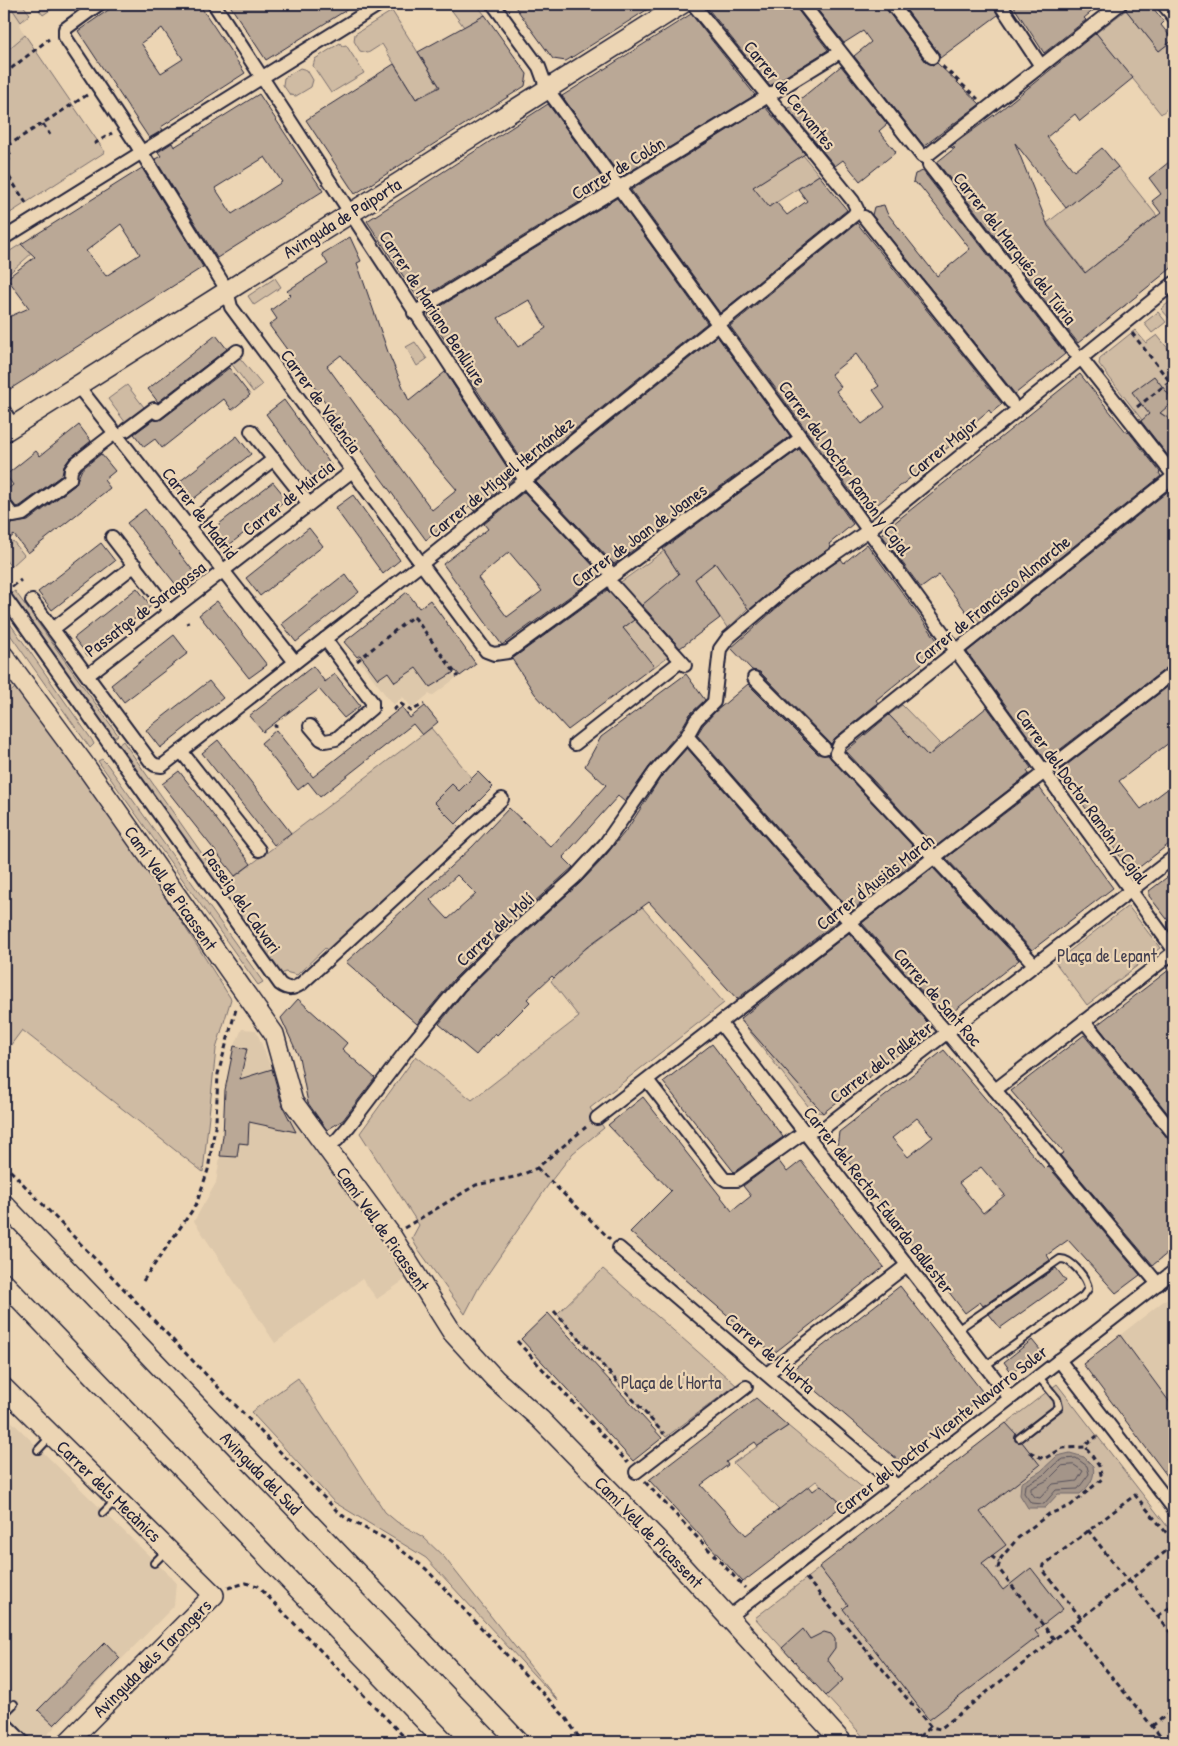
<svg xmlns="http://www.w3.org/2000/svg" width="1178" height="1746" font-family="'Patrick Hand',sans-serif">
<style>
.built{fill:#ddc8ab}
.green{fill:#cfbba3;stroke:#786e6f}
.water{fill:#a49589;stroke:#70676a}
.lines{fill:none;stroke-linecap:round;stroke-linejoin:round}
.shore{stroke:#56505a;stroke-width:1}
.building{fill:#baa896;stroke:#22223b;fill-rule:evenodd}
.lane-casing{stroke:#22223b;stroke-width:10}
.street-casing{stroke:#22223b;stroke-width:16}
.secondary-casing{stroke:#22223b;stroke-width:22}
.path{stroke:#22223b;stroke-width:3;stroke-dasharray:5 4;stroke-linecap:butt}
.lane{stroke:#ecd5b4;stroke-width:6}
.street{stroke:#ecd5b4;stroke-width:12}
.secondary{stroke:#ecd5b4;stroke-width:19}
.labels{text-anchor:middle;dominant-baseline:central;stroke-width:4.5;stroke-linejoin:round;paint-order:stroke}
.street-label{font-size:18px;fill:#22223b;stroke:#ecd5b4}
.park-label{font-size:18px;fill:#454150;stroke:#ecd5b4}
</style>
<rect width="100%" height="100%" fill="#ecd5b4"/>
<filter id="ink" filterUnits="userSpaceOnUse"><feTurbulence type="fractalNoise" baseFrequency=".02" numOctaves="2"/><feDisplacementMap in="SourceGraphic" scale="10" xChannelSelector="R" yChannelSelector="G"/><feConvolveMatrix kernelMatrix="1 2 1 2 8 2 1 2 1" color-interpolation-filters="sRGB"/></filter>
<g filter="url(#ink)">
<g class="built">
<path d="M4,4H22L30,14L21,22L20,27L25,35L4,53Z"/>
<path d="M413,619L456,678L432,696L429,694L412,708L403,697L393,705L360,661Z"/>
<path d="M4,671L15,688L4,698Z"/>
<path d="M242,1029L256,1030L282,1095L406,1279L377,1299L362,1279L275,1343L194,1221L216,1183L223,1136L225,1090L231,1054Z"/>
<path d="M1174,1293V1485L1083,1364Z"/>
<path d="M4,1414L176,1582L174,1606L40,1742H4Z"/>
</g>
<g class="green">
<path d="M4,4H22L30,14L21,22L11,7L5,11Z"/>
<path d="M45,4H59L43,15L39,10Z"/>
<path d="M447,4H476L485,15L464,27Z"/>
<path d="M1126,10L1159,51L1174,39V103L1161,114L1096,33Z"/>
<path d="M392,11L439,86L416,99L382,44L368,53L360,51L354,41L355,34Z"/>
<path d="M25,35L105,152L4,217V53Z"/>
<path d="M340,43L342,46L346,45L364,73L331,93L313,66L315,59Z"/>
<path d="M300,68L307,70L313,80L311,87L296,96L290,95L283,85L284,78Z"/>
<path d="M803,155L819,175L769,207L738,196Z"/>
<path d="M1118,167L1157,216L1095,265L1126,305L1116,312L1047,223Z"/>
<path d="M21,244L32,253L4,278V255Z"/>
<path d="M275,278L281,287L254,305L248,296Z"/>
<path d="M1174,298V316L1170,319L1161,309Z"/>
<path d="M1158,312L1166,322L1152,333L1144,323Z"/>
<path d="M1135,330L1146,343L1157,335L1174,356V422L1155,409L1142,420L1099,364L1100,358Z"/>
<path d="M415,342L427,359L417,366L406,347Z"/>
<path d="M239,357L262,385L253,392L231,363Z"/>
<path d="M127,385L147,411L128,426L108,399Z"/>
<path d="M13,541L24,555L11,567L4,558V548Z"/>
<path d="M664,551L679,574L639,608L618,584Z"/>
<path d="M715,563L748,608L728,629L695,579Z"/>
<path d="M15,591L118,735L113,739L9,595Z"/>
<path d="M4,615L92,740L94,744L90,748L4,626Z"/>
<path d="M637,618L670,655L654,667L623,628Z"/>
<path d="M15,688C92,788 164,892 231,999L216,1049L203,1172L22,1030L4,1054V698Z"/>
<path d="M902,705L940,744L928,756L889,715Z"/>
<path d="M431,728L472,778L459,791L452,784L435,802L460,828L329,952L325,948L297,975L285,972L280,975L117,746L123,741L224,885Z"/>
<path d="M102,759L107,764L263,982L258,985L98,761Z"/>
<path d="M1128,906L1160,948L1087,1005L1055,962Z"/>
<path d="M642,907L724,1003L590,1108L604,1128L573,1153L551,1181L479,1287L465,1314L416,1246L412,1238L419,1225L360,1133L416,1056L472,1100L579,1017L551,981L576,956Z"/>
<path d="M740,1019L823,1113L812,1111Z"/>
<path d="M603,1269L736,1385L666,1437L557,1314Z"/>
<path d="M298,1378L385,1512L397,1522L423,1537L444,1557L558,1701L426,1558L334,1502L251,1412Z"/>
<path d="M1057,1384L1174,1535V1742H868L755,1618Z"/>
<path d="M788,1426L864,1489L843,1505L816,1481L779,1510L733,1463Z"/>
</g>
<path class="water" d="M1070,1453L1084,1457L1093,1466C1096,1477 1089,1487 1080,1494H1058L1045,1508H1028L1020,1495L1021,1483L1041,1471L1057,1456Z"/>
<g class="lines">
<g class="shore">
<path d="M1064,1459L1076,1458L1087,1466L1089,1474L1078,1489L1056,1490L1044,1504L1031,1503L1024,1493L1025,1485L1044,1475L1055,1464Z"/>
<path d="M1074,1465L1083,1471L1077,1481L1053,1484L1040,1498L1035,1497L1031,1492V1488L1048,1480L1062,1466Z"/>
</g>
</g>
<g class="building">
<path d="M117,4H199L245,73L161,127L163,130L149,138L78,31ZM162,28L183,59L161,73L141,43Z"/>
<path d="M229,4H356L266,60Z"/>
<path d="M513,4H656L566,61L553,59Z"/>
<path d="M707,4H795L797,9L828,50L770,86L705,5Z"/>
<path d="M813,4H884L886,9L926,62L933,65L937,63L980,104L924,146L854,56L871,42L863,31L844,43Z"/>
<path d="M902,4H992L998,15L940,58L938,52Z"/>
<path d="M1012,4H1101L1084,18L1086,20L1044,53Z"/>
<path d="M1128,4H1150L1164,22L1161,25L1173,40L1159,51L1126,10Z"/>
<path d="M691,14L755,95L621,177L562,96Z"/>
<path d="M485,15L527,74L525,86L355,194L306,120L394,64L416,99L440,87L418,52Z"/>
<path d="M1096,33L1133,78L1080,121L1075,114L1047,137L1074,171L1102,148L1118,167L1066,208L1015,143L1048,226L1085,273L1161,213L1152,201L1161,194L1149,178L1174,158V266L1078,343L937,162L955,148L950,147L1002,109Z"/>
<path d="M841,66L887,124L879,131L896,152L860,181L843,160L835,166L788,109Z"/>
<path d="M259,94L323,191L217,258L155,159L161,156L158,152L172,143L174,147ZM265,157L282,182L232,214L215,188Z"/>
<path d="M548,104L607,185L419,300L367,221Z"/>
<path d="M765,107L805,154L753,187L769,207L776,202L787,215L807,201L798,189L819,175L847,210L720,313L631,190Z"/>
<path d="M142,168L203,267L7,391L4,377V319L29,308L7,278L35,257L21,244ZM121,224L140,254L106,276L86,251Z"/>
<path d="M923,171L1065,354L1015,394L872,215L874,207L884,205L887,213L937,276L970,249L920,186L913,182L915,174Z"/>
<path d="M617,198L707,323L527,468L428,314ZM529,300L546,328L518,347L498,318Z"/>
<path d="M857,223L1002,404L991,413L989,410L970,426L971,429L868,512L865,511L730,326ZM856,354L879,386L873,390L885,407L862,424L836,391L841,387L831,374Z"/>
<path d="M350,237L361,261L357,263L388,352L409,401L445,372L514,478L474,511L469,506L426,540L269,325L277,319L271,310L291,295L287,291L328,264L322,254ZM341,355L457,490L432,510L327,366Z"/>
<path d="M216,335L227,349L158,402L148,389Z"/>
<path d="M717,336L790,436L614,564L536,482Z"/>
<path d="M229,368L250,395L232,410L224,399L162,448L155,439L144,447L134,434L153,420L162,419Z"/>
<path d="M1080,374L1127,433L1128,431L1160,472L1159,473L1161,476L976,625L939,575L921,588L882,535L883,532Z"/>
<path d="M1154,376L1174,401L1160,413L1174,422L1173,462L1141,421L1149,414L1132,392Z"/>
<path d="M284,400L331,465L313,478L266,414Z"/>
<path d="M79,425L91,441L70,458L64,466L62,475L20,506L16,507L10,499L4,496V492L13,485L6,475L36,451L40,456Z"/>
<path d="M237,436L251,454L188,503L174,486Z"/>
<path d="M799,449L853,524L829,544L831,547L788,577L749,610L715,563L695,579L720,618L680,648L642,605L679,574L663,549Z"/>
<path d="M101,454L115,471L104,480L110,488L28,553L14,535L4,543V517L11,524L28,521L75,485L82,469Z"/>
<path d="M273,482L287,499L224,549L210,531Z"/>
<path d="M1171,489L1174,493V664L1169,666L1049,758L1047,755L1044,758L967,652Z"/>
<path d="M524,492L601,574L502,645L443,564L488,529L484,524ZM509,552L542,591L507,617L478,578Z"/>
<path d="M353,495L400,560L383,574L335,508Z"/>
<path d="M145,509L194,572L177,586L127,523Z"/>
<path d="M309,528L323,546L260,596L246,578Z"/>
<path d="M101,543L115,561L52,610L38,592Z"/>
<path d="M867,544L942,647L876,700L878,703L835,738L831,744L760,672L752,670L731,648L798,589L841,559L844,563Z"/>
<path d="M345,574L359,592L296,642L282,624Z"/>
<path d="M137,588L151,606L88,656L74,638Z"/>
<path d="M607,590L634,620L623,628L654,666L568,730L535,694L512,659Z"/>
<path d="M407,592L419,608L430,600L476,664L460,676L456,671L430,687L416,668L395,682L388,672L378,679L360,655L357,657L344,642Z"/>
<path d="M217,601L267,665L249,678L199,615Z"/>
<path d="M174,635L188,653L124,702L111,685Z"/>
<path d="M313,666L325,682L335,674L360,706L344,718L319,689L263,732L249,716Z"/>
<path d="M686,674L705,700L690,714L680,731L649,767L625,802L618,796L563,857L573,867L502,931L453,980L417,1024L346,962L472,847L509,808L551,847L606,785L585,766L601,737ZM457,875L476,894L448,919L430,900Z"/>
<path d="M209,681L223,698L160,748L146,730Z"/>
<path d="M1174,682V739L1119,781L1141,809L1174,784V840L1132,873L1059,771Z"/>
<path d="M748,684L818,754L828,755L922,856L851,911L697,735L703,725L715,712Z"/>
<path d="M425,706L438,722L422,735L413,724L320,797L308,782L298,790L261,743L276,730L313,777L402,707L410,718Z"/>
<path d="M987,707L1031,768L1027,771L1029,774L935,847L846,751L889,715L928,756Z"/>
<path d="M218,740L291,833L274,845L202,753Z"/>
<path d="M687,748L838,921L737,999L649,902L588,946L554,978L552,976L527,999L530,1002L497,1035L495,1033L476,1055L439,1024L465,991L514,943L580,883L601,861L628,828L661,777Z"/>
<path d="M179,771L251,864L235,876L162,784Z"/>
<path d="M478,772L493,787L456,824L434,802L452,784L459,791Z"/>
<path d="M1039,787L1113,888L1032,950L946,858Z"/>
<path d="M933,868L1019,960L945,1018L862,923Z"/>
<path d="M1174,872V928L1149,896V891Z"/>
<path d="M849,933L932,1028L823,1113L740,1019Z"/>
<path d="M1174,966V1121L1097,1025Z"/>
<path d="M298,999L347,1043L342,1049L375,1078L343,1120L327,1130L308,1103L299,1057L281,1018Z"/>
<path d="M1084,1035L1168,1139L1174,1142V1248L1153,1265L1060,1155L1064,1153L1011,1091Z"/>
<path d="M712,1044L783,1137L734,1172L663,1082Z"/>
<path d="M234,1046L247,1049L240,1079L272,1069L282,1105L296,1132L249,1122L248,1144L239,1143L237,1157L220,1156L223,1136L225,1090Z"/>
<path d="M944,1050L1045,1169L1048,1166L1140,1275L1116,1293L1068,1240L1047,1255L1050,1260L983,1306L980,1302L965,1313L837,1147L839,1132ZM917,1118L933,1137L908,1157L892,1138ZM981,1167L1005,1195L983,1213L959,1183Z"/>
<path d="M643,1097L732,1211L751,1196L743,1186L778,1160L787,1172L801,1161L884,1267L773,1354L630,1232L671,1191L608,1125Z"/>
<path d="M1056,1268L1066,1281L1000,1328L989,1314Z"/>
<path d="M900,1286L985,1395L899,1461L792,1370Z"/>
<path d="M548,1313L662,1438L633,1461L521,1339Z"/>
<path d="M1120,1335L1174,1408V1485L1083,1364Z"/>
<path d="M1032,1340L1041,1351L1012,1373L1004,1362Z"/>
<path d="M756,1398L788,1426L758,1446L755,1442L726,1462L728,1465L701,1485L746,1535L809,1486L813,1491L821,1485L843,1505L743,1582L649,1480Z"/>
<path d="M1006,1423L1016,1434L1015,1441L1022,1442L1040,1465L980,1512L1006,1545L982,1563L1003,1590L1031,1568L1063,1609L1035,1631L1039,1636L929,1720L843,1609L848,1605L819,1567Z"/>
<path d="M803,1629L810,1639L824,1632L831,1634L835,1639V1648L827,1659L843,1680L826,1696L782,1648Z"/>
<path d="M105,1642L120,1658L54,1725L38,1710Z"/>
</g>
<g class="lines">
<g class="lane-casing">
<g id="lane">
<path d="M957,1330L1060,1259C1071,1258 1088,1279 1088,1289L1083,1296L985,1366"/>
<path d="M1019,1438L1059,1407L1057,1399L1038,1376"/>
<path d="M38,1450L51,1436"/>
<path d="M103,1513L116,1500"/>
<path d="M154,1563L167,1550"/>
<path d="M4,1714L14,1704"/>
</g>
</g>
<g class="street-casing">
<g id="street">
<path d="M99,4L65,29V37L137,145L227,290L231,307L486,651L494,654L508,652L801,438"/>
<path d="M214,4L525,480"/>
<path d="M493,4L539,67L547,89L1174,950"/>
<path d="M803,4L922,156L925,157L1120,4"/>
<path d="M892,4L932,57"/>
<path d="M1000,4L1041,66"/>
<path d="M1163,4L1174,17"/>
<path d="M929,165L1074,352"/>
<path d="M864,217L1011,402"/>
<path d="M4,238L380,4"/>
<path d="M414,313L840,52"/>
<path d="M1081,358L1174,476"/>
<path d="M77,385L295,662"/>
<path d="M4,411L13,426"/>
<path d="M126,430L154,409L157,413L237,351"/>
<path d="M251,431L309,504"/>
<path d="M530,487L609,571"/>
<path d="M4,504L13,516L23,514L70,479L71,470L76,463L115,433"/>
<path d="M187,526L274,459"/>
<path d="M112,537L170,612"/>
<path d="M614,586L685,665"/>
<path d="M4,596L280,984C288,990 293,989 301,984L502,799"/>
<path d="M32,601L151,762L155,765L162,766L420,565L854,215L857,209L853,201L693,4"/>
<path d="M53,629L135,565"/>
<path d="M88,675L351,472"/>
<path d="M754,678L824,748"/>
<path d="M310,726L321,739L325,741L336,739L372,708V702L325,639"/>
<path d="M687,736L948,1034L1158,1284"/>
<path d="M575,744L681,661"/>
<path d="M181,751L259,850"/>
<path d="M1035,965L836,753L840,744L1174,476"/>
<path d="M1084,1021L1174,1134"/>
<path d="M721,1024L1010,1398"/>
<path d="M647,1080L723,1178L726,1180H737L804,1132L825,1127L830,1123L1174,857"/>
<path d="M995,1090L1174,952"/>
<path d="M597,1118L1174,672"/>
<path d="M326,1147L337,1140L349,1126L409,1047L459,986L508,937L575,877L605,844L655,772L687,736L696,720L714,702L720,649L728,638L793,583L869,530L1174,283"/>
<path d="M619,1248L897,1486"/>
<path d="M1059,1360L1174,1509"/>
<path d="M768,1373L907,1265"/>
<path d="M636,1472L746,1387"/>
<path d="M729,1617L1174,1271"/>
<path d="M4,1723L23,1742"/>
</g>
</g>
<g class="secondary-casing">
<g id="secondary">
<path d="M4,432L682,4"/>
<path d="M4,656L84,764L274,1034L293,1102L391,1235L452,1332L495,1379L540,1419L658,1540L842,1742"/>
<path d="M4,1204L519,1742"/>
<path d="M4,1283L445,1742"/>
<path d="M4,1388L214,1595L68,1742"/>
</g>
</g>
<g class="path">
<path d="M942,66L978,99"/>
<path d="M4,74L49,39"/>
<path d="M43,124L50,135"/>
<path d="M4,143L11,156L4,169"/>
<path d="M94,144L112,133"/>
<path d="M7,146L87,95"/>
<path d="M4,169L26,203"/>
<path d="M1132,333L1174,387"/>
<path d="M1137,407L1174,378"/>
<path d="M12,587L21,580"/>
<path d="M187,622L188,624"/>
<path d="M357,661L412,617L415,618L458,677"/>
<path d="M393,710L401,704L411,711L424,704"/>
<path d="M274,727L277,725"/>
<path d="M4,1164L336,1510L347,1519L388,1540L426,1569L566,1718L582,1742"/>
<path d="M537,1168L610,1239"/>
<path d="M404,1228L476,1185L519,1176L537,1168L586,1127"/>
<path d="M143,1281L196,1205L208,1170L216,1121L218,1074L236,1009"/>
<path d="M554,1311L664,1434"/>
<path d="M517,1341L628,1463"/>
<path d="M1030,1452L1044,1459L1063,1448L1086,1447"/>
<path d="M645,1482L745,1588"/>
<path d="M1088,1530L1128,1582"/>
<path d="M991,1556L999,1562"/>
<path d="M806,1578L931,1727L940,1729L1174,1545"/>
<path d="M1129,1580L1174,1637"/>
<path d="M228,1588L246,1583L258,1586L409,1742"/>
<path d="M1158,1616L1174,1604"/>
<path d="M1081,1618L1043,1570L1044,1565L1135,1495L1174,1542"/>
<path d="M1071,1627L1165,1742"/>
<path d="M1054,1639L998,1568L1001,1558L1018,1538L1049,1514L1070,1506L1102,1479L1099,1466L1086,1447L1087,1444L1097,1436"/>
<path d="M1152,1726L1174,1709"/>
<path d="M912,1742L931,1727"/>
</g>
<use href="#lane" class="lane"/>
<use href="#street" class="street"/>
<use href="#secondary" class="secondary"/>
</g>
</g>
<g class="labels">
<g class="street-label">
<text transform="translate(790 95) rotate(51)">Carrer de Cervantes</text>
<text transform="translate(618 168) rotate(-31)">Carrer de Colón</text>
<text transform="translate(342 218) rotate(-32)">Avinguda de Paiporta</text>
<text transform="translate(1015 248) rotate(52)">Carrer del Marqués del Túria</text>
<text transform="translate(433 308) rotate(57)">Carrer de Mariano Benlliure</text>
<text transform="translate(321 401) rotate(54)">Carrer de València</text>
<text transform="translate(943 447) rotate(-39)">Carrer Major</text>
<text transform="translate(845 468) rotate(54)">Carrer del Doctor Ramón y Cajal</text>
<text transform="translate(501 477) rotate(-39)">Carrer de Miguel Hernández</text>
<text transform="translate(288 498) rotate(-38)">Carrer de Múrcia</text>
<text transform="translate(200 513) rotate(52)">Carrer de Madrid</text>
<text transform="translate(639 535) rotate(-36)">Carrer de Joan de Joanes</text>
<text transform="translate(992 600) rotate(-39)">Carrer de Francisco Almarche</text>
<text transform="translate(145 609) rotate(-37)">Passatge de Saragossa</text>
<text transform="translate(1082 796) rotate(54)">Carrer del Doctor Ramón y Cajal</text>
<text transform="translate(875 882) rotate(-38)">Carrer d'Ausiàs March</text>
<text transform="translate(171 888) rotate(55)">Camí Vell de Picassent</text>
<text transform="translate(242 901) rotate(55)">Passeig del Calvari</text>
<text transform="translate(495 929) rotate(-43)">Carrer del Molí</text>
<text transform="translate(938 997) rotate(49)">Carrer de Sant Roc</text>
<text transform="translate(881 1062) rotate(-37)">Carrer del Palleter</text>
<text transform="translate(879 1200) rotate(52)">Carrer del Rector Eduardo Ballester</text>
<text transform="translate(383 1229) rotate(55)">Camí Vell de Picassent</text>
<text transform="translate(770 1353) rotate(41)">Carrer de l’Horta</text>
<text transform="translate(941 1430) rotate(-38)">Carrer del Doctor Vicente Navarro Soler</text>
<text transform="translate(261 1473) rotate(46)">Avinguda del Sud</text>
<text transform="translate(109 1491) rotate(44)">Carrer dels Mecànics</text>
<text transform="translate(649 1532) rotate(46)">Camí Vell de Picassent</text>
<text transform="translate(152 1658) rotate(-45)">Avinguda dels Tarongers</text>
</g>
<g class="park-label">
<text x="1107" y="955">Plaça de Lepant</text>
<text x="671" y="1382">Plaça de l'Horta</text>
</g>
</g>
<rect width="1178" height="1746" fill="none" stroke="#ecd5b4" stroke-width="20"/>
<rect x="10" y="10" width="1158" height="1726" fill="none" stroke="#22223b" stroke-width="2" filter="url(#ink)"/>
</svg>
